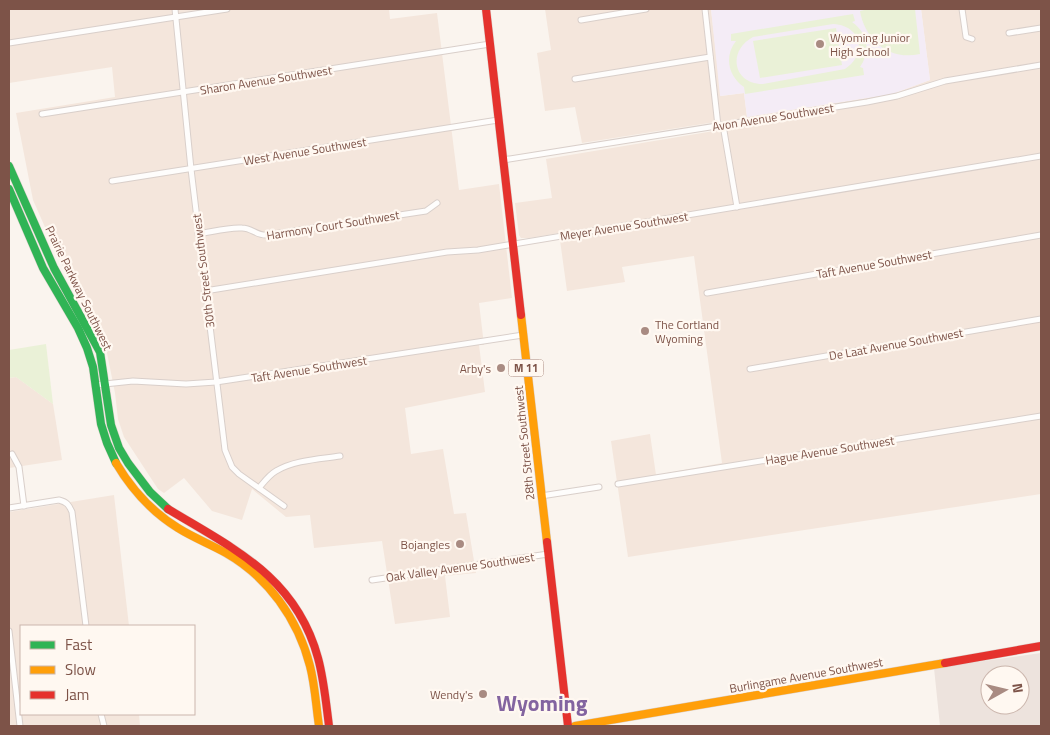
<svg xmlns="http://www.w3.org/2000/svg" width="1050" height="735" font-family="'Titillium Web',sans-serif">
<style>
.residential{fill:#f4e6dc}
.industrial{fill:#ede3dd;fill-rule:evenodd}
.education{fill:#f4ecf6}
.green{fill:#eaf1d7;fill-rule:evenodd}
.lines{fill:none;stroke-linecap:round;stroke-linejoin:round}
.street-casing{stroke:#d9cfca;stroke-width:7}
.fast-casing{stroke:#dbd0cb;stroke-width:9}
.slow-casing{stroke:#dbd0cb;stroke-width:9}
.jam-casing{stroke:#dbd0cb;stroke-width:9}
.street{stroke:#fefdfc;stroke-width:5}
.fast{stroke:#30b455;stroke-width:8}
.slow{stroke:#ff9f0a;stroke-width:8}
.jam{stroke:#e5322d;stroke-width:8}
.poi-dot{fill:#a98b82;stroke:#fff8f1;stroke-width:2}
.labels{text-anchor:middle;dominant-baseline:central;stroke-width:4.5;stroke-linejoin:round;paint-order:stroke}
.shield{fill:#fff8f1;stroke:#a4847b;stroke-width:1}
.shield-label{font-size:11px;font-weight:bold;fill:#7d5348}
.poi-label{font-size:12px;fill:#7d5348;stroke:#fff8f1;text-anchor:end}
.street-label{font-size:12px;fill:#7d5348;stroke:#fff8f1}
.town-label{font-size:22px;font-weight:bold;fill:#8364a0;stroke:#fff8f1}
</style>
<rect width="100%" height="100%" fill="#faf4ee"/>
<g class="residential">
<path d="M9,9H389L390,19L437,13L459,190L499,184L512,298L479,303L484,345H479L485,392L405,408L411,454L443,449L454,514L466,513L476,573L445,576L450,617L395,624L382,541L314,548L310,515L286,517L252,489L242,520L212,511L184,478L164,493L158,489L124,437L118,419L115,393L105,343L60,261L33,200L16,113L115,97L112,67L9,83Z"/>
<path d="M545,9H711L721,96L744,93L747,117L892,94L930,80L921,9H1041V494L628,557L611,441L650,434L656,475L722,463L694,256L622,267L625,282L567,291L559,233L529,238H521L519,235L515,203L552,198L546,159L720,130L722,121L582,143L575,107L545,111L537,53L551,50Z"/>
<path d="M16,377L53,404L62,460L9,468V378Z"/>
<path d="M114,495L129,626H21V714H139L140,726H9V512Z"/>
</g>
<path class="industrial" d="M1041,653V726H940L934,668ZM990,675H1020V705H990Z"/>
<path class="education" d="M711,9H921L930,80L892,94L747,117L744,93L720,96Z"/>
<g class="green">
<path d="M869,9H915L920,54C889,61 865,40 860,11Z"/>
<path d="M853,14L855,21L852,22C868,33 871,51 860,67L863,68L864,75L745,94L744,87C728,76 724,56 736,41H731V34ZM833,24C861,25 868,54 845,69L763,84C733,84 727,51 753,37Z"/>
<path d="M836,28L842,65L760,78L753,41Z"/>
<path d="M46,344L53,404L16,377L9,378V350Z"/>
</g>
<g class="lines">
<g class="street-casing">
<g id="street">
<path d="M175,9L191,169L225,450L232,467L239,474L284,506"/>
<path d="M705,9L718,126"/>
<path d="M962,9L966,37L972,39"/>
<path d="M581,20L646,9"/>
<path d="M1009,33L1041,28"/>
<path d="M9,43L227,9"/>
<path d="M575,79L710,57"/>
<path d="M42,114L490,44"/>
<path d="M723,125L737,207"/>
<path d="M503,160L867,102L897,96L945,81L1041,65"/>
<path d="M112,181L498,120"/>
<path d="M198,234C212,232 228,227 242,228C252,228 257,236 267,235L426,211L437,203"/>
<path d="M205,291L447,252L478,250L1041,156"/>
<path d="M707,293L1041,235"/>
<path d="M750,369L1041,319"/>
<path d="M95,385L133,381L186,384L216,382L523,335"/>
<path d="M12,454L19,467L24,506"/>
<path d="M618,484L1041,416"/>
<path d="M259,488C264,482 269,475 276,471C294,460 320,459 340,456"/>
<path d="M541,496L599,487"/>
<path d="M9,508L59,500C67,502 69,505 72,512L86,626"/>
<path d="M372,580L548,554"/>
<path d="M9,631L20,726"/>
<path d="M101,714L104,726"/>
</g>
</g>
<g class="fast-casing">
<g id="fast">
<path d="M9,166L54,268L100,352L111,425L119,448L128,463L150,492L168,509"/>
<path d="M9,189L43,268L78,328L87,348L93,367L101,424L107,443L116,463"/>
</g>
</g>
<g class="slow-casing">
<g id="slow">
<path d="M521,315L547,542"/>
<path d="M116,463C132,490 152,512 178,528C194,538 210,544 226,553C268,577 298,619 310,666C315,685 316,706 319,726"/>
<path d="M575,726L945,663"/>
</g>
</g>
<g class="jam-casing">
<g id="jam">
<path d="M486,9L521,315"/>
<path d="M168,509C234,549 296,577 318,658C324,680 326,703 329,726"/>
<path d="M547,542L568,726"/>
<path d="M945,663L1041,646"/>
</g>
</g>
<use href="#street" class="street"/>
<use href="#fast" class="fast"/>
<use href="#slow" class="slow"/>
<use href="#jam" class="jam"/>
</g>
<g class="poi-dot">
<circle cx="820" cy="44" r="5"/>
<circle cx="645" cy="331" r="5"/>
<circle cx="501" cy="368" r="5"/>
<circle cx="460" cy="544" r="5"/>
<circle cx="483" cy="694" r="5"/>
</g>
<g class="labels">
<rect class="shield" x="508.5" y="359.5" width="35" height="17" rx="4"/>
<g class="shield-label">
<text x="526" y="368">M 11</text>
</g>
<g class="poi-label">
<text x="830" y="37" text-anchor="start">Wyoming Junior<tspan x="830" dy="14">High School</tspan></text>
<text x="655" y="324" text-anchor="start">The Cortland<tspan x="655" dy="14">Wyoming</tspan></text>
<text x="491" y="368">Arby's</text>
<text x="450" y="544">Bojangles</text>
<text x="473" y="694">Wendy's</text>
</g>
<g class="street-label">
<text transform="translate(266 80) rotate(-9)">Sharon Avenue Southwest</text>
<text transform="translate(773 117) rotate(-9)">Avon Avenue Southwest</text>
<text transform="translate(305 151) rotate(-9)">West Avenue Southwest</text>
<text transform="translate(333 225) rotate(-9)">Harmony Court Southwest</text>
<text transform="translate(624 226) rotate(-9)">Meyer Avenue Southwest</text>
<text transform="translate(874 264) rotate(-10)">Taft Avenue Southwest</text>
<text transform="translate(203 271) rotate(-97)">30th Street Southwest</text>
<text transform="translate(79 288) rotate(64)">Prairie Parkway Southwest</text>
<text transform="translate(896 344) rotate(-10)">De Laat Avenue Southwest</text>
<text transform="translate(309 369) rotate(-9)">Taft Avenue Southwest</text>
<text transform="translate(524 443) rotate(-96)">28th Street Southwest</text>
<text transform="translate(830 450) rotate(-9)">Hague Avenue Southwest</text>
<text transform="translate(460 567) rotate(-8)">Oak Valley Avenue Southwest</text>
<text transform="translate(806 675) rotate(-10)">Burlingame Avenue Southwest</text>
</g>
<g class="town-label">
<text x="542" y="703">Wyoming</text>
</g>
</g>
<rect width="1050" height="735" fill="none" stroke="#7d5348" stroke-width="20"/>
<rect x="20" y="625" width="175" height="90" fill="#fff8f1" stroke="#cbb6ad"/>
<rect x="30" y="641" width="25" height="8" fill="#30b455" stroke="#cbb6ad"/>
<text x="65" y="650" font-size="15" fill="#7d5348">Fast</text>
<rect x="30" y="666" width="25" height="8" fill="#ff9f0a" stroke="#cbb6ad"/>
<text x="65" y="675" font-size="15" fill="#7d5348">Slow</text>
<rect x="30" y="691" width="25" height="8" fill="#e5322d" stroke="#cbb6ad"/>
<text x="65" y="700" font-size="15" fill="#7d5348">Jam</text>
<g transform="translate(1005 690) rotate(82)"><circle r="24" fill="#fff8f1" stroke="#cbb6ad"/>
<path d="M0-4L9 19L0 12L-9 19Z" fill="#a98b82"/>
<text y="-8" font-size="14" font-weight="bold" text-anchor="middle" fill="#7d5348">N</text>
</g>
</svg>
